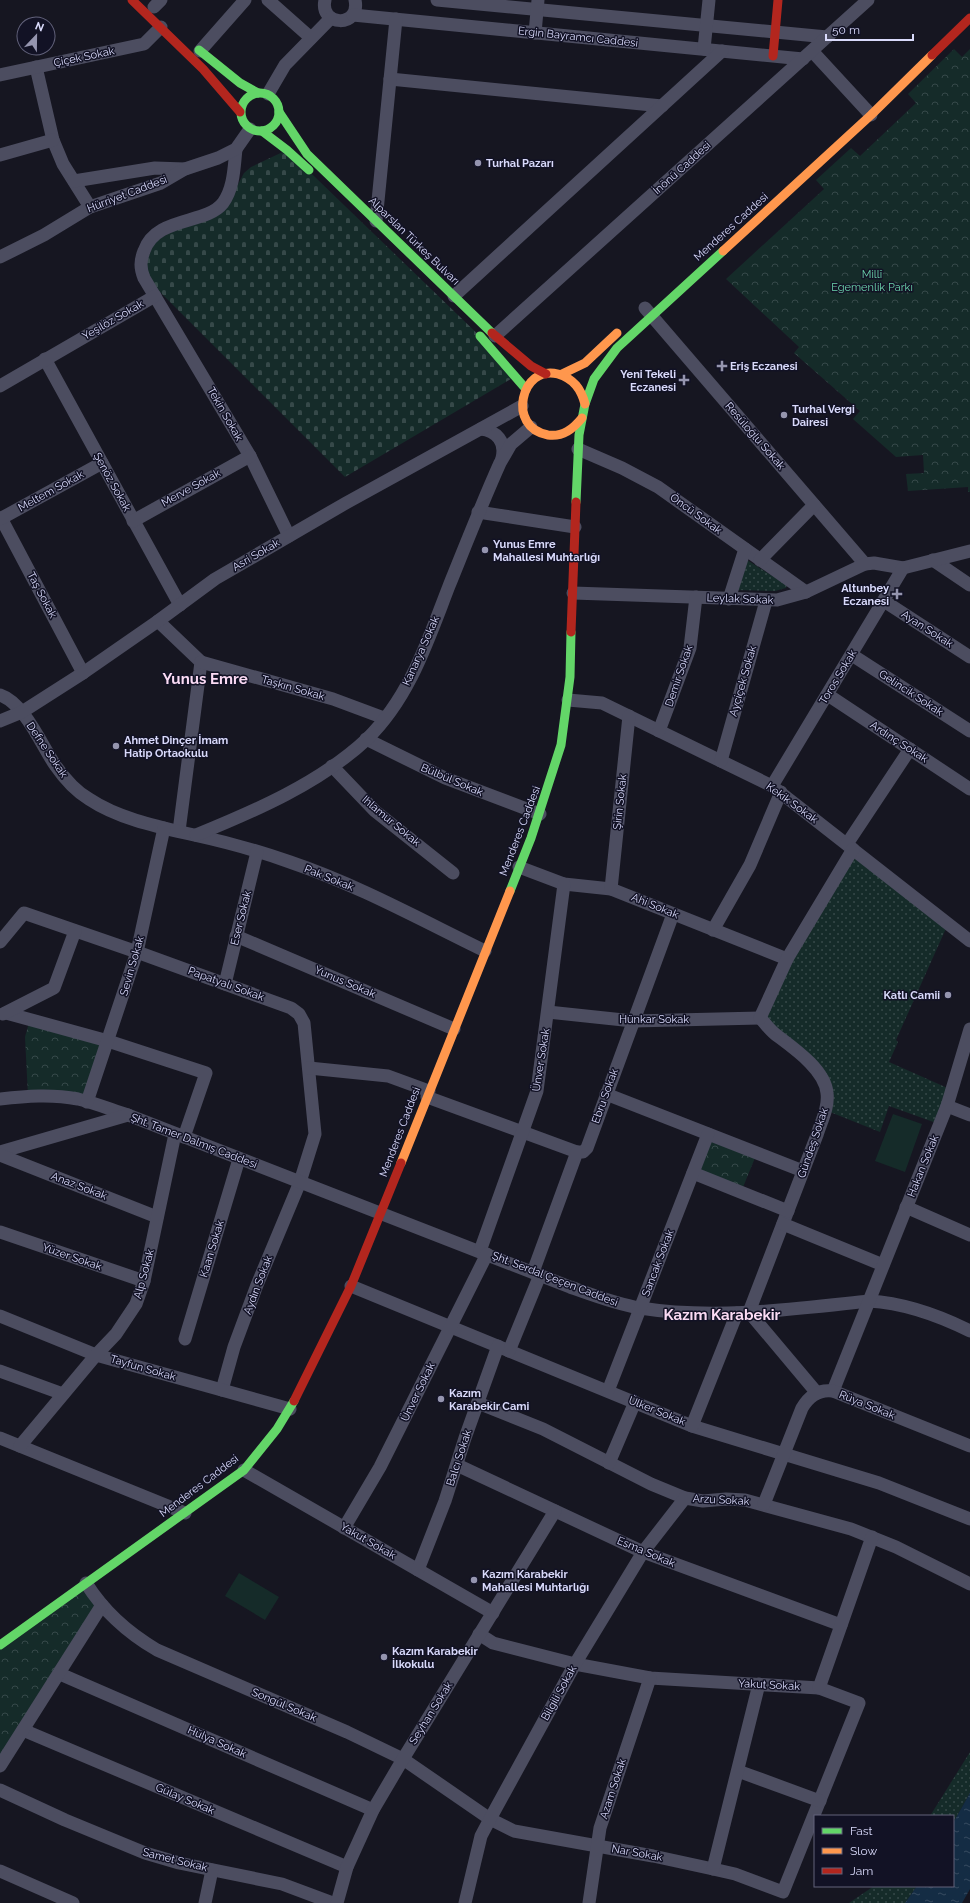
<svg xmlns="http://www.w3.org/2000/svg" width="970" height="1903" font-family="Raleway,sans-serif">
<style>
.grass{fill:url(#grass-dots)}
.cemetery{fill:url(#cemetery-stones)}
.park{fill:url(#park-crowns)}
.pitch{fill:#152b29}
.water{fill:url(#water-ripples)}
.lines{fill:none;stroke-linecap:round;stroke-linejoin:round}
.street{stroke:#4c4d60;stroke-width:13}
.fast{stroke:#63d668;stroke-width:9}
.slow{stroke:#ff974d;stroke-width:9}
.jam{stroke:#b3261e;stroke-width:9}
.poi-dot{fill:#9595af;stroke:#121225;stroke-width:1.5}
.labels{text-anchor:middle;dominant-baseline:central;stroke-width:3;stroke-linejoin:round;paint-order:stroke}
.street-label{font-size:11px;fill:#d9dafb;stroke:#121225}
.poi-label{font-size:11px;font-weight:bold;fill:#d9dafb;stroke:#121225;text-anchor:start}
.park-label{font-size:11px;fill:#6cd5ad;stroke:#121225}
.district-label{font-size:15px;font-weight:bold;fill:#fbdbf4;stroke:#121225}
</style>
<defs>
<pattern id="grass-dots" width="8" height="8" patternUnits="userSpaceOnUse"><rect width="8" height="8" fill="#152b29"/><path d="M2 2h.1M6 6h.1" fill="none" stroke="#364949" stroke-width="1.8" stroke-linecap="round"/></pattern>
<pattern id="cemetery-stones" width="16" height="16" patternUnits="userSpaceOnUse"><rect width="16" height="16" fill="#152b29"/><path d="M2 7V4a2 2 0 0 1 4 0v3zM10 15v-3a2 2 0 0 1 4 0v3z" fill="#364949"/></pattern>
<pattern id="park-crowns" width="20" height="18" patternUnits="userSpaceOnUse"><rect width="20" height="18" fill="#152b29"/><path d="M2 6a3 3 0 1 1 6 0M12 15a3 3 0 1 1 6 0" fill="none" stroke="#364949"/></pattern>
<pattern id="water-ripples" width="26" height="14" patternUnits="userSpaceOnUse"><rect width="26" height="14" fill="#142c44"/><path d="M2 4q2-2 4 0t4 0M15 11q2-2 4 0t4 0" fill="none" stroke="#364a60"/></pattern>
</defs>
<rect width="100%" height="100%" fill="#161621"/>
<g class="grass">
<path d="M747,560L787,585L786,588L775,591L736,590Z"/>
<path d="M853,849L948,924L896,1040L898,1042L889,1062L952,1090L939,1124L889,1106L880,1132L825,1110L826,1087L760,1018Z"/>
<path d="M970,1752V1793L953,1823V1816H930Z"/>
<path d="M874,1886H917L905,1903H849Z"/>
</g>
<path class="cemetery" d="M287,150L487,343L516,376L345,477L160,292L148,276L146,256L152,244L235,190L244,173L251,167Z"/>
<g class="park">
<path d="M954,49L962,57L970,49V492H968V487L908,491L906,474L924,473L923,455L896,457L853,419L860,411L794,353L799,347L726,279L824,189L816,180L851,148L860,156L916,103L908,94Z"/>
<path d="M30,1019L108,1041L87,1102L28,1096L25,1037Z"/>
<path d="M708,1134L757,1153L741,1192L693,1173Z"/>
<path d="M86,1583L102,1605L0,1766V1645Z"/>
</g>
<g class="pitch">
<path d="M893,1114L922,1124L905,1172L875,1161Z"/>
<path d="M239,1573L279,1597L265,1620L225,1596Z"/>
</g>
<path class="water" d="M970,1793V1889L962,1903H905L917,1886H953V1823Z"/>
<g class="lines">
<g class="street">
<path d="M268,0L311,38"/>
<path d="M325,0C319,27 361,28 355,0"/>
<path d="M437,0L827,37"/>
<path d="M154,7L161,0"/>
<path d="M353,15L803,59"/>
<path d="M535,33L538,0"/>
<path d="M704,49L709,0"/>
<path d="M200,51L245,0"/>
<path d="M812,51L871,115"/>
<path d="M36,67L53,140L63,164L90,207"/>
<path d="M0,75L144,44L161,27"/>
<path d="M390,79L662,106"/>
<path d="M268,94L285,65L331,18"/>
<path d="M236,149C234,167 234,188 223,203C206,225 156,216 144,251C140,261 140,268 144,278L250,456L289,536"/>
<path d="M0,155L53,140"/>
<path d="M74,181L155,168L185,169"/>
<path d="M376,221L396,19"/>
<path d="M0,257L44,235L90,207L161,183L185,169L218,158L236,149L250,129"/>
<path d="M454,296L722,51"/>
<path d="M645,308L865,564"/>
<path d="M495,336L868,0"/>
<path d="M45,359L180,605"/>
<path d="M0,386L155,296"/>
<path d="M481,429C497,431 506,442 502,458"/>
<path d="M578,449L622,468L658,487L806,592"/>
<path d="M478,512L575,527"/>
<path d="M1,518L83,673"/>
<path d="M0,519L102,463"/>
<path d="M133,521L250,456"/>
<path d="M760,560L814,505"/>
<path d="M933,560L970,585"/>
<path d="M573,593L777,600L806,592L865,564L874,563L903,568L970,551"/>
<path d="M729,599L745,549"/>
<path d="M884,601L970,657"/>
<path d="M158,621L201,662L179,831"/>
<path d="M852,655L970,731"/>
<path d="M201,662L333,699L384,718"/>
<path d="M0,695C24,703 41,744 55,765C64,778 75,791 89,799C119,819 159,827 194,835C226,842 259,851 290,862C358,885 421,920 485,951"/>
<path d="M828,695L970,789"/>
<path d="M568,700L602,703L772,786L970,941"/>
<path d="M0,721L22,712L83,673L158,621L215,579L346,503L522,406"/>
<path d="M659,731L690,648L696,597"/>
<path d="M366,739L445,778L540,814"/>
<path d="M721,761L766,601"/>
<path d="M332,766L375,811L453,873"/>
<path d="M772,786L903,568"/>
<path d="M196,835C255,811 320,783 367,739C410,697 428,640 449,586C466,544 482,503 500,463L511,444L531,427"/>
<path d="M847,844L910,749"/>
<path d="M519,867L564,884L611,889L787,959"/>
<path d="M611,889L629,716"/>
<path d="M713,930L750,865L781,792"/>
<path d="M236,936L454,1029"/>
<path d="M0,942L24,913L137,952L291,1008L299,1014L304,1023L315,1134L300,1182L257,1285L234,1347L222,1390"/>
<path d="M225,984L257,852"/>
<path d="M548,1012L633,1021L760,1018"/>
<path d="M6,1013L108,1041L206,1073L184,1137"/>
<path d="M3,1014L54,988L75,931"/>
<path d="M760,1018C765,1023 769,1029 775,1034C792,1047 825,1069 827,1093C829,1107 821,1122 817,1135L749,1312L817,1393"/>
<path d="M760,1018L787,959L853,849"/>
<path d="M309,1068L388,1076L429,1091"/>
<path d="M606,1094L803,1171"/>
<path d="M427,1097L577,1152"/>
<path d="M0,1099C26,1096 52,1094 78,1099C95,1103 112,1110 128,1115L570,1287C593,1295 616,1304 640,1308C715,1320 794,1309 869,1301C904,1303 938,1315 970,1331"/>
<path d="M87,1102L137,952L164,828"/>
<path d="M947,1106L970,1115"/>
<path d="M0,1152L128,1115"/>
<path d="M0,1155L157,1217"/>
<path d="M693,1173L788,1211"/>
<path d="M906,1207L970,1235"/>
<path d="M783,1224L883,1265"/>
<path d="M0,1232L144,1281"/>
<path d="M480,1251L537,1091L564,884"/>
<path d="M533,1272L577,1152H583L587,1148L673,914"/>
<path d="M351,1286L692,1426L879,1483L970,1519"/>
<path d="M0,1316L96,1355L290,1409"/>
<path d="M185,1339L239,1159"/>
<path d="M509,1351L540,1275"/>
<path d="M0,1371L63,1394"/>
<path d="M608,1391L708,1134"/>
<path d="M833,1391L947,1106L970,1029"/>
<path d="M478,1403L543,1429L651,1484L685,1498L703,1501L726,1499L745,1500L851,1529L896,1547L970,1584"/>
<path d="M692,1426L737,1313"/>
<path d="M0,1438L185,1513"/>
<path d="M20,1446L96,1355L116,1334L136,1304L144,1281L175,1134"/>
<path d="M609,1463L635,1402"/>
<path d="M457,1465L643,1552L841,1625"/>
<path d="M244,1470L493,1613"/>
<path d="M764,1504L802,1408C809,1396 819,1389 833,1391L970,1446"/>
<path d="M344,1528L380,1467L487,1254"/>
<path d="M418,1570L445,1501L465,1438L498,1346"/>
<path d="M86,1583C104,1612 128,1633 157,1650L347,1732L403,1759L490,1819L514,1831L653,1856L713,1869L735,1874L783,1892L859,1703L819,1688L650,1678L575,1664L493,1643L479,1634"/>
<path d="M60,1674L373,1810"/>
<path d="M819,1688L872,1537"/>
<path d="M23,1730L347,1867"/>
<path d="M0,1766L102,1605"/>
<path d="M738,1771L820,1801"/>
<path d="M0,1790L65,1820L145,1853L179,1863L282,1884L333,1903"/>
<path d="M713,1869L759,1684"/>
<path d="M0,1871L73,1903"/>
<path d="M205,1903L212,1870"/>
<path d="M337,1903L347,1867L373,1810L403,1759L555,1511"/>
<path d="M465,1903L481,1836L490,1819L575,1664L643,1552L685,1498"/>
<path d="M589,1903L600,1828L650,1678"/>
</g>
<g class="fast">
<path d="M199,50L240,83L258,93"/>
<circle cx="260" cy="112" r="19"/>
<path d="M279,112L307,154L492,333"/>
<path d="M262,131L287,150L309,170"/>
<path d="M480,336L526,389"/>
<path d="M576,502L579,435L585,404L594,379L617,348L723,251"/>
<path d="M510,891L531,838L561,745L570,677L571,632"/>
<path d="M0,1645L244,1470L277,1429L294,1401"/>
</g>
<g class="slow">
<path d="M723,251L871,115L932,55"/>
<path d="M562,374L585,363L617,333"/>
<path d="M582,418C573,429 563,437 548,435C506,428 521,364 558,374C574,379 581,389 585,404"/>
<path d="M401,1163L510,891"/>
</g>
<g class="jam">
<path d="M132,0L203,69L240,112"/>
<path d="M932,55L970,18"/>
<path d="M773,56L778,0"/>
<path d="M492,333L531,366L546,374"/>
<path d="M571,632L576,502"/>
<path d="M294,1401L351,1286L401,1163"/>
</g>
</g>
<g class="poi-dot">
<circle cx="478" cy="163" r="4"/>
<path d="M720 360h4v4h4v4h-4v4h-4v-4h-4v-4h4z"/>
<path d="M682 374h4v4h4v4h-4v4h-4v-4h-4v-4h4z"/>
<circle cx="784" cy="415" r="4"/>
<circle cx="485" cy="550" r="4"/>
<path d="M895 588h4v4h4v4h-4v4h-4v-4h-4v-4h4z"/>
<circle cx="116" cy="746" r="4"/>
<circle cx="948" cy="995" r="4"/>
<circle cx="441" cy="1399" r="4"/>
<circle cx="474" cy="1580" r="4"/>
<circle cx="384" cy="1657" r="4"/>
</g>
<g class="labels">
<g class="street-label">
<text transform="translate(578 37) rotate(6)">Ergin Bayramcı Caddesi</text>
<text transform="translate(84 57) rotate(-12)">Çiçek Sokak</text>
<text transform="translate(682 168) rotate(-42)">İnönü Caddesi</text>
<text transform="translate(127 194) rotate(-21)">Hürriyet Caddesi</text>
<text transform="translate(731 227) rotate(-42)">Menderes Caddesi</text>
<text transform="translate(414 241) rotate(44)">Alparslan Türkeş Bulvarı</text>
<text transform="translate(113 320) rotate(-30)">Yeşilöz Sokak</text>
<text transform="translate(225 414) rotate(60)">Tekin Sokak</text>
<text transform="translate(755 436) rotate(49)">Resüloğlu Sokak</text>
<text transform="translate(112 482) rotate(61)">Şenöz Sokak</text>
<text transform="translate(191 488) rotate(-29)">Merve Sokak</text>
<text transform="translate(51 491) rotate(-29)">Meltem Sokak</text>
<text transform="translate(696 514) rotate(36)">Öncü Sokak</text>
<text transform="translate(256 555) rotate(-30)">Asri Sokak</text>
<text transform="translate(42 595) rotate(62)">Taş Sokak</text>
<text transform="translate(740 599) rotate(2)">Leylak Sokak</text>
<text transform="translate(927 629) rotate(33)">Ayan Sokak</text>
<text transform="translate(421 651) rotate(-66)">Kanarya Sokak</text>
<text transform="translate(679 676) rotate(-71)">Demir Sokak</text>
<text transform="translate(838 677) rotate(-59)">Toros Sokak</text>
<text transform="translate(743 681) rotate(-74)">Ayçiçek Sokak</text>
<text transform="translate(293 688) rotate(16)">Taşkın Sokak</text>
<text transform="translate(911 693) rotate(33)">Gelincik Sokak</text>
<text transform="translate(899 742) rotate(33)">Ardınç Sokak</text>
<text transform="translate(47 750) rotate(56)">Defne Sokak</text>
<text transform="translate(452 780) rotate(23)">Bülbül Sokak</text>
<text transform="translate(620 802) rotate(-84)">Şirin Sokak</text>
<text transform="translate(792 803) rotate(36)">Kekik Sokak</text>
<text transform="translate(391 821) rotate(40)">Ihlamur Sokak</text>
<text transform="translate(520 831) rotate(-69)">Menderes Caddesi</text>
<text transform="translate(329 878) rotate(22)">Pak Sokak</text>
<text transform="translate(655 906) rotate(22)">Ahi Sokak</text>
<text transform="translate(241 918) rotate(-76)">Eser Sokak</text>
<text transform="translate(132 966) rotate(-74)">Sevin Sokak</text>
<text transform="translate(345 982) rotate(23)">Yunus Sokak</text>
<text transform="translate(226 984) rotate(20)">Papatyalı Sokak</text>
<text x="654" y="1019">Hünkar Sokak</text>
<text transform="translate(541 1060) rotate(-81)">Ünver Sokak</text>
<text transform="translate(605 1096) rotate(-70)">Ebru Sokak</text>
<text transform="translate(400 1132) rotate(-69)">Menderes Caddesi</text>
<text transform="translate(194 1141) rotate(21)">Şht. Tamer Dalmış Caddesi</text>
<text transform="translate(813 1143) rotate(-71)">Gündeş Sokak</text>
<text transform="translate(923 1166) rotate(-68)">Hakan Sokak</text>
<text transform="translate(79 1186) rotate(21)">Anaz Sokak</text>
<text transform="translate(212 1249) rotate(-73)">Kaan Sokak</text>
<text transform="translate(72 1257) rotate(19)">Yüzer Sokak</text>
<text transform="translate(658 1263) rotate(-69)">Sancak Sokak</text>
<text transform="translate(144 1274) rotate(-75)">Alp Sokak</text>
<text transform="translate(555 1279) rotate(21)">Şht. Serdal Çeçen Caddesi</text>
<text transform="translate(258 1285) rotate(-69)">Aydın Sokak</text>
<text transform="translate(143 1368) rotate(16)">Tayfun Sokak</text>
<text transform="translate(418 1392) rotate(-64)">Ünver Sokak</text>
<text transform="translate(867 1405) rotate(22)">Rüya Sokak</text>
<text transform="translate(657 1411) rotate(22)">Ülker Sokak</text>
<text transform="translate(459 1458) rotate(-72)">Balcı Sokak</text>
<text transform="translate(199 1486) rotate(-37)">Menderes Caddesi</text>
<text transform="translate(721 1500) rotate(3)">Arzu Sokak</text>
<text transform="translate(368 1541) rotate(30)">Yakut Sokak</text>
<text transform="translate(646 1552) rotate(23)">Esma Sokak</text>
<text transform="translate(769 1685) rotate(3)">Yakut Sokak</text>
<text transform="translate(559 1693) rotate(-61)">Bilgili Sokak</text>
<text transform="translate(284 1705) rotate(23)">Songül Sokak</text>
<text transform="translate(431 1713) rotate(-58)">Seyhan Sokak</text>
<text transform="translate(217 1742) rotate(24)">Hülya Sokak</text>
<text transform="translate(613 1789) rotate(-72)">Azam Sokak</text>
<text transform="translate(185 1799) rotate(23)">Gülay Sokak</text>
<text transform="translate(637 1853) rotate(10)">Nar Sokak</text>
<text transform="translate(175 1860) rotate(14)">Samet Sokak</text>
</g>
<g class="poi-label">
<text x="486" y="163">Turhal Pazarı</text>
<text x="730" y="366">Eriş Eczanesi</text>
<text x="676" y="374" text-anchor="end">Yeni Tekeli<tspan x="676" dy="13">Eczanesi</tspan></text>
<text x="792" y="409">Turhal Vergi<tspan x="792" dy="13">Dairesi</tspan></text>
<text x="493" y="544">Yunus Emre<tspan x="493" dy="13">Mahallesi Muhtarlığı</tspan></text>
<text x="889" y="588" text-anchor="end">Altunbey<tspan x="889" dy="13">Eczanesi</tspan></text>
<text x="124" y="740">Ahmet Dinçer İmam<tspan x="124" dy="13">Hatip Ortaokulu</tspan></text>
<text x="940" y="995" text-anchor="end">Katlı Camii</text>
<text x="449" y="1393">Kazım<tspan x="449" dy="13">Karabekir Cami</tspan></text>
<text x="482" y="1574">Kazım Karabekir<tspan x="482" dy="13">Mahallesi Muhtarlığı</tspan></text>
<text x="392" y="1651">Kazım Karabekir<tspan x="392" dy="13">İlkokulu</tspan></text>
</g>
<g class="park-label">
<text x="872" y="274">Millî<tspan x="872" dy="13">Egemenlik Parkı</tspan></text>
</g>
<g class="district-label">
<text x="205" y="679">Yunus Emre</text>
<text x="722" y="1315">Kazım Karabekir</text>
</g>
</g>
<rect x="814" y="1815" width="140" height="72" fill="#121225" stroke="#62627b"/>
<rect x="822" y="1828" width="20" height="6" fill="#63d668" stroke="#62627b"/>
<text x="850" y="1835" font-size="12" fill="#d9dafb">Fast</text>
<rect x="822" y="1848" width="20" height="6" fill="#ff974d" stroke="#62627b"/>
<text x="850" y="1855" font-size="12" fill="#d9dafb">Slow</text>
<rect x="822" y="1868" width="20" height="6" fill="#b3261e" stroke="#62627b"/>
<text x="850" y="1875" font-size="12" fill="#d9dafb">Jam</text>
<g transform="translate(36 36) rotate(22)"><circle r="19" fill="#121225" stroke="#62627b"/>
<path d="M0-3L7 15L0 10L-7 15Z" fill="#9595af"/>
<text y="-6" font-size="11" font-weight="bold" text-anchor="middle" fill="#d9dafb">N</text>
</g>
<path d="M826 34v6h87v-6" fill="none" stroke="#d9dafb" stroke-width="2"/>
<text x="832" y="34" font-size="12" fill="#d9dafb" stroke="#121225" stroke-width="3" paint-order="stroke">50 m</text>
</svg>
